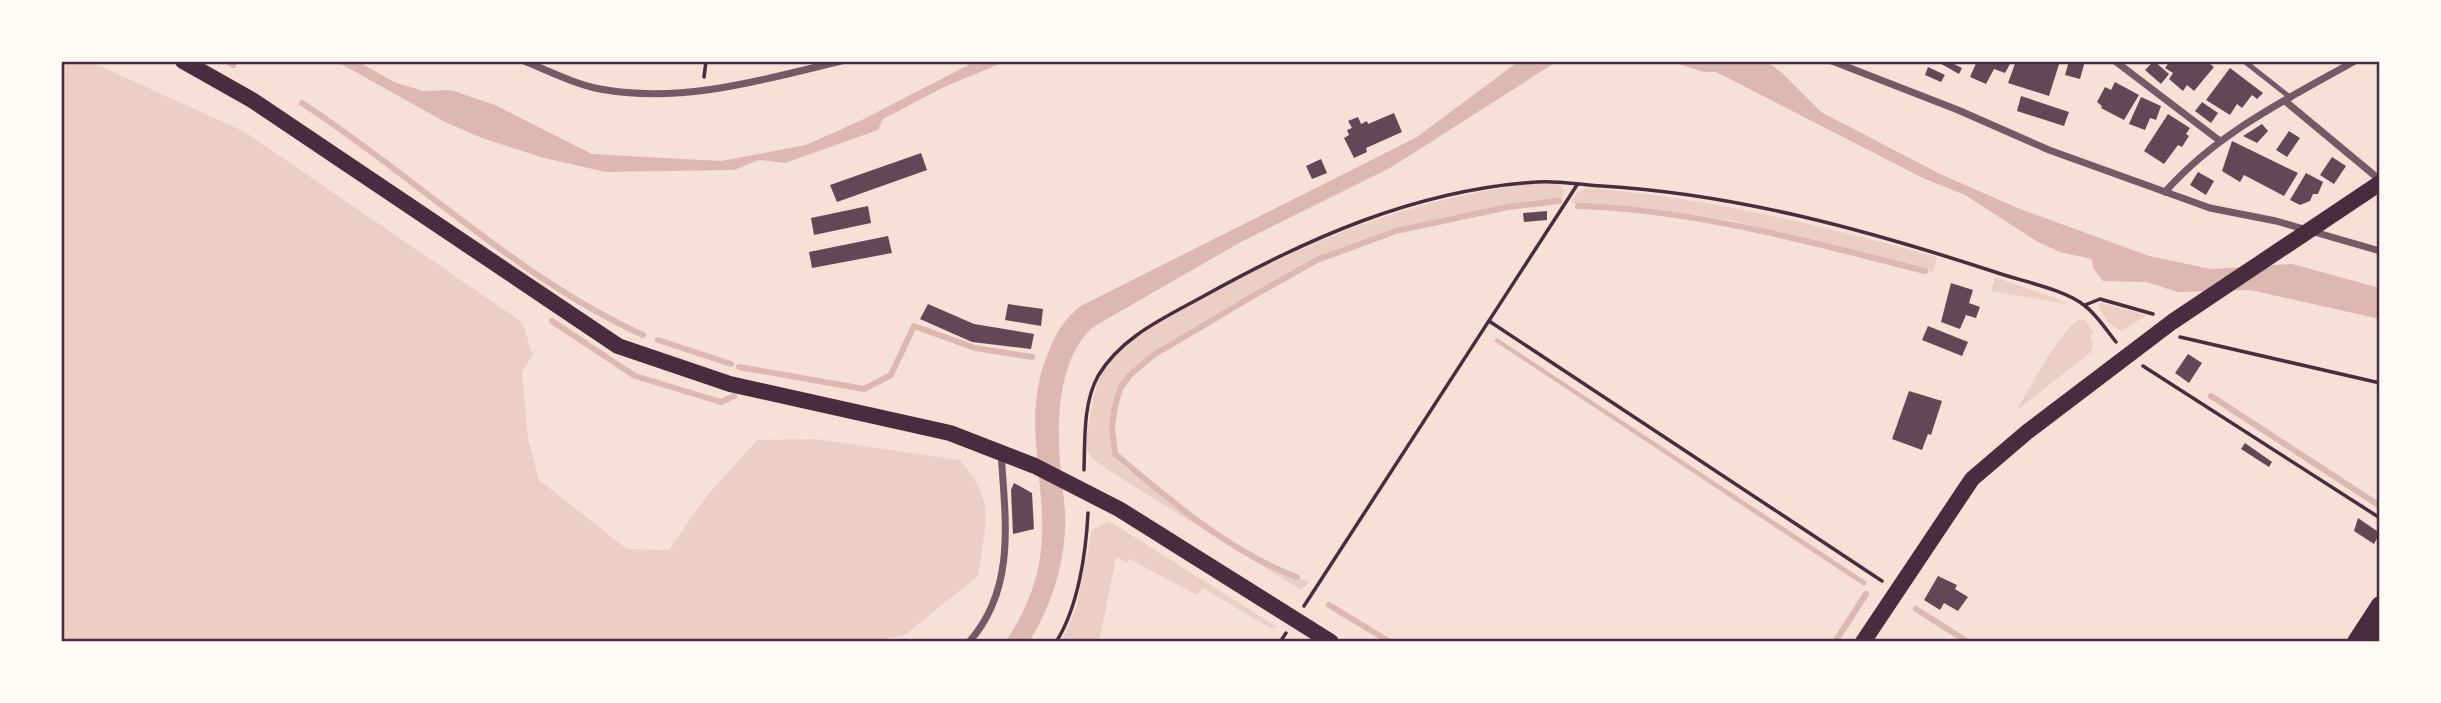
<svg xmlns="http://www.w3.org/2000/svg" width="2441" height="703" font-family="'Noto Sans',sans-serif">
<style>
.green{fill:#ebcfc5}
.water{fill:#dcb8b0}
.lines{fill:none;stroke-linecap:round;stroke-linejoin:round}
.stream{stroke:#dcb8b0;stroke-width:6}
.building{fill:#644757}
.path{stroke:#4a2c40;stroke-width:3.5}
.service{stroke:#755966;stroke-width:5}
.minor{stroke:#755966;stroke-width:7}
.primary{stroke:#4a2c40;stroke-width:16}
.motorway{stroke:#4a2c40;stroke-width:18}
.neatline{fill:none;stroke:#4a2c40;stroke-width:2.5}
</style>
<rect width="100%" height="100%" fill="#f7e1d7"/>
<g class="green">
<path d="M61,61H89L245,132L522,322L533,355L522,372L528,439L539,480L627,549L669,550L705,498L757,440L816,439L960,460C997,502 985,525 978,576L905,635L870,642H61Z"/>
<path d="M1538,183L1560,184L1565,192L1561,200C1478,209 1394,224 1317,259C1260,287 1205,323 1150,356L1126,376L1117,390L1109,432L1114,458L1176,508L1267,566L1310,582L1301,590L1116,475C1080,452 1084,452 1091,412C1093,397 1097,379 1106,367C1130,336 1167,319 1201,300C1309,240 1413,197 1538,183Z"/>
<path d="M1586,188C1708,197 1820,225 1937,257L1933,272L1730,220L1671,211L1570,203L1577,193Z"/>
<path d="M1995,277L2063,301L2066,304L1991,291Z"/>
<path d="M2101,303L2147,315L2122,331C2111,327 2103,317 2098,306Z"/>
<path d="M2080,319L2085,320L2094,332L2090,335L2093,347L2091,352L2016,411C2028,391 2061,328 2080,319Z"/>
<path d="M1109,521L1277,627L1270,628L1203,588L1197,595L1129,559L1127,563L1116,557L1099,642H1061L1076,609L1092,530Z"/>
</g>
<g class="water">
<path d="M336,61H357L394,82L423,91L451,90L495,105L592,154L721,161L806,145L864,119L974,62L1007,61L946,86L883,119L878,130L785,163L759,160L734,170L606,172L544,158L482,138L445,122Z"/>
<path d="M1519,61H1551L1553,64L1390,168L1241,242L1093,327C1058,359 1057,418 1060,463C1061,486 1067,508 1065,532C1062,572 1050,608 1029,642H1005C1023,617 1035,588 1040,558C1050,490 1021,428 1045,361C1054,337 1060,324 1079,307L1417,137Z"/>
<path d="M1668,61H1766L1781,72L1821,112L1940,174L2020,209L2149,256L2211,269L2292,264L2380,288V319L2250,290L2177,292L2147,282L2103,281L2093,268L2092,259L2060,252L2038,242L1965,195L1923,178L1716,72H1704Z"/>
<path d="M1497,338L1867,582L1864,586L1494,341Z"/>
</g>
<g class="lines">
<g class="stream">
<path d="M227,61L233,65L235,61"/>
<path d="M302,103C417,178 518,278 643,335"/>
<path d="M1578,206C1698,210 1810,242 1925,271"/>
<path d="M552,321L635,376L721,402L734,396"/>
<path d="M658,340L731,364"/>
<path d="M739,367L864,389L891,375L914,326L975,348L1032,357"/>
<path d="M2211,396L2380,506"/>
<path d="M1297,577C1231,553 1168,499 1115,454L1112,428L1115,406L1120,389L1129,376L1152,356L1253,296L1317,260L1396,231L1508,207L1559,201"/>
<path d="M1329,605L1390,642"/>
<path d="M1916,609L1968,642"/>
<path d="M1835,642L1866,594"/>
</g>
</g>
<g class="building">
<path d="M1936,61H1948L1962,68L1959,74Z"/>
<path d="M1977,61H2009L2011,62L2005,73L1994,69L1986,84L1970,77Z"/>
<path d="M2016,61H2060L2049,96L2008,83Z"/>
<path d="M2069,61H2085L2080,79L2065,75Z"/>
<path d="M2154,61L2169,74L2161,84L2145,70Z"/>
<path d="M2170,61H2206L2214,67L2194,91L2187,85L2183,91L2169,79L2173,73L2165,68Z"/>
<path d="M1928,67L1945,75L1941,82L1925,75Z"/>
<path d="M2230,68L2263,93L2257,99L2252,95L2242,108L2237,104L2230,115L2206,100Z"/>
<path d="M2115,82L2139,95L2124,120L2101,108L2102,106L2097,102L2105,87L2111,90Z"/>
<path d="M2021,96L2069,112L2064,126L2017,111Z"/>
<path d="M2141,97L2161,106L2156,120L2150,118L2145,130L2129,124Z"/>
<path d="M2202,102L2218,113L2211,123L2195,111Z"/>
<path d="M1394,113L1402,132L1366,148L1367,152L1354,158L1344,138L1349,135L1347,130L1352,128L1348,121L1358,117L1361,124L1367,121L1368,124Z"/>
<path d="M2168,114L2190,128L2186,134L2189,136L2182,147L2178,145L2164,164L2144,151Z"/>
<path d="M2262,124L2268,131L2257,143L2243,136Z"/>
<path d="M2289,131L2300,138L2287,157L2276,150Z"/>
<path d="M2232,141L2298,173L2284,196L2244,175L2240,182L2222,171Z"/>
<path d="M921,153L927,170L837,202L830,185Z"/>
<path d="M2332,157L2346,166L2334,184L2320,175Z"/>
<path d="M1321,159L1327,173L1312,179L1306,166Z"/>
<path d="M2198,172L2214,181L2206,195L2190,185Z"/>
<path d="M2306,173L2323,182L2318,194H2313L2310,201L2300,205L2290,200Z"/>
<path d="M868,206L871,223L814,235L811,218Z"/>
<path d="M1547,211V220L1524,222L1523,213Z"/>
<path d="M888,236L892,253L812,268L809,252Z"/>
<path d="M1951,283L1973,290L1969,303L1980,307L1976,318L1966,315L1960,329L1941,322Z"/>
<path d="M928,304L974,324L1034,334L1031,349L972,342L920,319Z"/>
<path d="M1008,304L1043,309L1041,326L1005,320Z"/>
<path d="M1928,326L1968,342L1962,356L1922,340Z"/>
<path d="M2188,354L2202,363L2189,383L2175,373Z"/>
<path d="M1909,391L1942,401L1931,435L1928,434L1922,450L1892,439Z"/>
<path d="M2245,443L2272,462L2269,467L2241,449Z"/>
<path d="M1014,483L1032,493L1034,529L1013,534L1011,490Z"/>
<path d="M2358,518L2380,533L2374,544L2354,531Z"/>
<path d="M1938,576L1957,585L1955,589L1968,597L1958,611L1944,603L1940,610L1924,600Z"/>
</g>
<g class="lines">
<g class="path">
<path d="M704,77L706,61"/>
<path d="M2085,305L2100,299L2153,314"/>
<path d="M1489,321L1882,581"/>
<path d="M2180,337L2380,383"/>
<path d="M2143,366L2380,518"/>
<path d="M1084,470C1085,440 1083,403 1098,376C1121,337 1164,318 1202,297C1306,239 1415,190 1536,182C1558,180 1579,185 1602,186C1736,194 1867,230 1995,272C2020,281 2065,289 2085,306C2097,315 2107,331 2116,342"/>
<path d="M1304,606L1577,185"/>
<path d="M1056,642C1078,608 1086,553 1088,513"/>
<path d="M1280,642L1286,633"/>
</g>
<path class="service" d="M2244,61L2291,98"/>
<g class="minor">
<path d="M524,61C549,71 574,84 600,89C682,104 762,80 841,61"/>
<path d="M1832,61L1958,110L2049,150L2210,208L2276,221L2380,251"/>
<path d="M2115,61L2220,141"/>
<path d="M2285,101L2380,180"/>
<path d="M2165,192C2217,133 2287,99 2355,61"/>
<path d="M969,642C1017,588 1005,518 1001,452"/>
</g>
<g class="primary">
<path d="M183,61L252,100L618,346L730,384L950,433L1035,466L1119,509L1331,642"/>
<path d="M1863,642L1972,479L2027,432L2172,322L2380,183"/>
</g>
<g class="motorway">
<path d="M2356,642L2380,605"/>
<path d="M2372,642L2380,630"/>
</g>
</g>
<rect width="2441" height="703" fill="none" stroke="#fffaf5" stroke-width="126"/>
<rect x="63" y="63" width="2315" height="577" class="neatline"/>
</svg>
